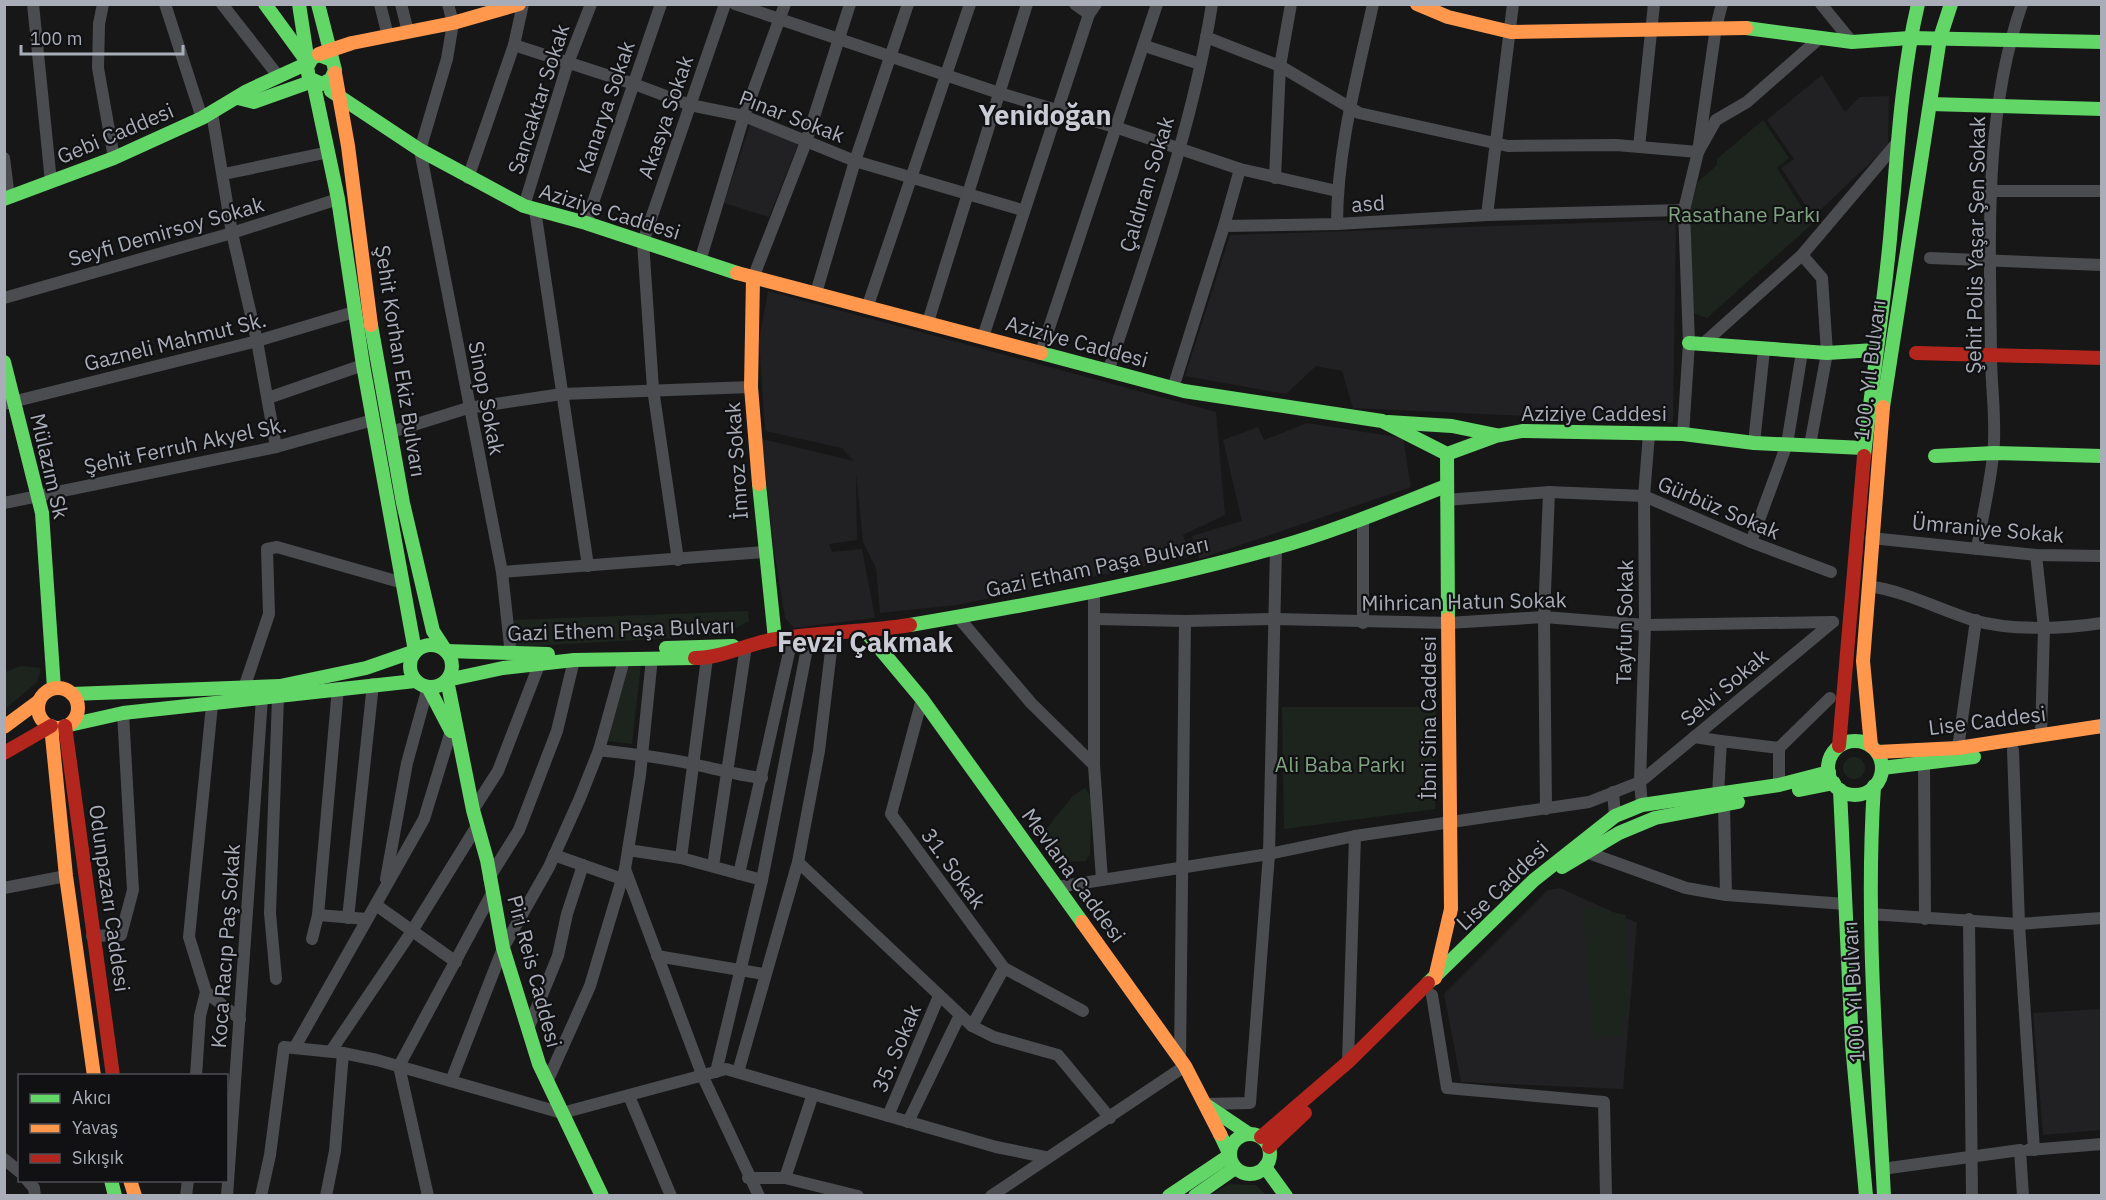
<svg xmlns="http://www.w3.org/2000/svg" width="2106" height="1200" font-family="'IBM Plex Sans',sans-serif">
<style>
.built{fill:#212123}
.green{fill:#1d241e}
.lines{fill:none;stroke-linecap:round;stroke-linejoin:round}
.street{stroke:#4b4c50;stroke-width:12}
.fast{stroke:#63d668;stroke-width:14}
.slow{stroke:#ff974d;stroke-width:14}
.jam{stroke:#b3261e;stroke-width:14}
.labels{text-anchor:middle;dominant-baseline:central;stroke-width:4.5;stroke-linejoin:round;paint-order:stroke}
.street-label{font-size:21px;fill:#a8adb8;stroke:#111113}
.park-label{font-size:21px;fill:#7fa381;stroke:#111113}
.district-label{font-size:27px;font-weight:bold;fill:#c9ccd4;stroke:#111113}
</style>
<rect width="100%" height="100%" fill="#171717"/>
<g class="built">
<path d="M1822,75L1845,112L1860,97L1889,96L1888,146L1813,217L1781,168L1794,159L1767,120Z"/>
<path d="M750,125L799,142L769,217L724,203Z"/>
<path d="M1676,220L1673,423L1353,408L1342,371L1316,366L1286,394L1185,376L1230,235Z"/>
<path d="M768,291L1216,412L1225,515L1183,535L1190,557L957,605L880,613L876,568L863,542L856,473L857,540L829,544L832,552L862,549L875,618L794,628L785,618L774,550L762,439L854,461L842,448L765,431L759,340Z"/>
<path d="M1307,423L1403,438L1411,487L1199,559L1192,536L1242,521L1223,440L1258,427L1264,440Z"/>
<path d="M1560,888L1637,923L1623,1089L1461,1082L1444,994L1548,890Z"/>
<path d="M2101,1009V1130L2043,1135L2033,1013Z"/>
</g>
<g class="green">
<path d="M1763,120L1789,158L1777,168L1812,224L1707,318L1693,313L1690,207L1698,182L1717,165V159Z"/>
<path d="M748,611L749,621L723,635L515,647L513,620Z"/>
<path d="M641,665L632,744L607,741L627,666Z"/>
<path d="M21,666L41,668L37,682L5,709V672Z"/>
<path d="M1282,707H1436L1435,809L1284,829Z"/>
<circle cx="1854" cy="768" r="11"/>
<path d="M1085,788L1092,798L1090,854L1086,861L1066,862L1044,832L1073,796Z"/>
<path d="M1582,905L1626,915L1627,1013L1622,1019L1621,1035L1593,1039Z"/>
<path d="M1229,1184L1256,1185L1266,1195H1211Z"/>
</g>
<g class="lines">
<g class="street">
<path d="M33,4L51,182"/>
<path d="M103,4L99,24L98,68L114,158"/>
<path d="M165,4L202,118"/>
<path d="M222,4L279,77"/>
<path d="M380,4L388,36"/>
<path d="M401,4L408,32"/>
<path d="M448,4L453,23L447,59L420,150L502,572L511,655"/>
<path d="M735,4L999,93L1118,128L1240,169L1337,191"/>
<path d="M1075,4L1089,14"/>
<path d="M1821,4L1852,42"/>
<path d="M1206,37L1280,66L1359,113L1508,146L1616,145L1698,152L1716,120L1747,102L1821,37"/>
<path d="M514,45L634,84L690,105L744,116L855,161L1022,210"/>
<path d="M1145,46L1200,64"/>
<path d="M212,113L232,233L257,341L276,447"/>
<path d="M1639,147L1654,4"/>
<path d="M4,158L9,197"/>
<path d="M224,174L329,152"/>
<path d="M468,178L514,45L523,4"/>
<path d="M1275,178L1280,66L1291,4"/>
<path d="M1991,191H2102"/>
<path d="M524,206L568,63L591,4"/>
<path d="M535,210L588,566"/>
<path d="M1487,215L1513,4"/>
<path d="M586,223L661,4"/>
<path d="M1337,224C1337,150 1357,77 1373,4"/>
<path d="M1224,226L1240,169"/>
<path d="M1802,255L1822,278L1827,353L1810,445"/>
<path d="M1930,258L2102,265"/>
<path d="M700,261L744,116L785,4"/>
<path d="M753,278L806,142L850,4"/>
<path d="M816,293L855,161L908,4"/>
<path d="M4,298L232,233L338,199"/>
<path d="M867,308L970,4"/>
<path d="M928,322L1027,4"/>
<path d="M983,337L1089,14L1096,4"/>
<path d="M1704,343L1802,255L1896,144"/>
<path d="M1041,352L1157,4"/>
<path d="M1108,372C1147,252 1192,131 1212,4"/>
<path d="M1173,388L1224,226L1337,224L1487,215L1684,210"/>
<path d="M268,398L363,365"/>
<path d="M4,404L257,341L354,312"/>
<path d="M391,432L468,408L562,394L751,387"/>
<path d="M1683,434L1689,343L1684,210L1698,152L1716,27L1722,4"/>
<path d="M1754,443L1764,350"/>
<path d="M1446,500L1549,492L1644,496L1751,542L1831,572"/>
<path d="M4,503L276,447L373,420"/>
<path d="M1871,538L2036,555L2102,556"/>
<path d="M1751,542L1787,444L1802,352"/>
<path d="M1977,549C1982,518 1990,486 1993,455C1997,423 1991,388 1991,355C1990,239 1983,116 2022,4"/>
<path d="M2036,555L2044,628L2041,735"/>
<path d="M678,560L653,389L643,242L725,4"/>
<path d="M502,572L764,552"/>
<path d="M1868,586C1905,591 1938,609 1973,620C2010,631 2064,629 2102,623"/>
<path d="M1094,593V765L1102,880"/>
<path d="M958,617L1031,703L1094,765"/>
<path d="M1095,619L1185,621L1275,619L1448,623L1544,617L1645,625L1833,622"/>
<path d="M1363,623V519"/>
<path d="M244,688L269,614L267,549L277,547L403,583"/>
<path d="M338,688L318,915L367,919"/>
<path d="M922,699L891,814L1004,968L1083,1011"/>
<path d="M1694,737L1721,741L1718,795"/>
<path d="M1721,741L1779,748"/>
<path d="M1958,748L1976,620"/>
<path d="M599,750C631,754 662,757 693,764C716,769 738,775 762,778"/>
<path d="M2013,750L2019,924L2034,1150"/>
<path d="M1924,764L1925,919"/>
<path d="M1779,785V748L1830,698"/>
<path d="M1613,792L1615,816"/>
<path d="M1642,805L1640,782L1833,622"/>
<path d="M1724,805L1726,895"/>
<path d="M1546,809L1544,617L1549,492"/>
<path d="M473,810L498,771L539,665"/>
<path d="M628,850L681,858L762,880"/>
<path d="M1586,852L1686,888L1726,895L1845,904"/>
<path d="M554,855L622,879"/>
<path d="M681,858L707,658"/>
<path d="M798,862L972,1026L994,1037L1058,1055L1110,1118"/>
<path d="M713,866L746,646"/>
<path d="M625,869L703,1077L759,1196"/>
<path d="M739,874L792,639"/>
<path d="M489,878L519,830L557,731L574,660"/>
<path d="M386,879L407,763L428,687"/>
<path d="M1057,887L1269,854L1355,836L1589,802L1640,782L1645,625L1644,496L1649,434"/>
<path d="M4,888L66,876"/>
<path d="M376,905L456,962"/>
<path d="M1870,914L2019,924L2102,918"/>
<path d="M348,918L373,684"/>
<path d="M1969,919L1972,1196"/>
<path d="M92,936L121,935L133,890L123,713"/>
<path d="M312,939L318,915"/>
<path d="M657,956L764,974"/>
<path d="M276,979L270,913L278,698"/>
<path d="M206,992L240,1019"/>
<path d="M1432,995L1447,1088L1604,1102L1606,1196"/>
<path d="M972,1026L1004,968"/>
<path d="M528,1029L558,956L567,914L583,865"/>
<path d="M295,1047L424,819L451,731"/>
<path d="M331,1051L412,931L477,826"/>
<path d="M1180,1059L1185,621"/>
<path d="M1348,1062L1355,836"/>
<path d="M716,1072L762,880L809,638"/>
<path d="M738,1072L798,862L819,751L833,634"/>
<path d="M196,1076L200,1016L206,992L189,937L212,705"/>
<path d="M451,1081L503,948L549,867L580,798L599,750L624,660"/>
<path d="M547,1082L590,986L625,869L640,775L652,658"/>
<path d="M629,1096L671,1196"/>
<path d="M1205,1104L1250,1103L1269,854L1276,548"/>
<path d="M888,1116L939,996"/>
<path d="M908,1122L960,1015"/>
<path d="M2028,1150L2102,1144"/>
<path d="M4,1159L20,1172"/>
<path d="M1882,1169L2020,1150L2023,1196"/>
<path d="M748,1178H785L858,1196"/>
<path d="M785,1178L813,1094"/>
<path d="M27,1180L34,1188L35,1196"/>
<path d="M186,1196L188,1180"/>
<path d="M227,1196L262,698"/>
<path d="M261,1196L270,1155L284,1047L343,1053L377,1060L562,1113L726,1069L996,1147L1045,1157"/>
<path d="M326,1196L335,1151L343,1053"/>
<path d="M428,1196L399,1066L491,895"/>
<path d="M991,1196L1185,1066"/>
</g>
<g class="fast">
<path d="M299,4L308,63"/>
<path d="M318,4L335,70L331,79L322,84L309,78L307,67L312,58L319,55L332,60"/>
<path d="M1746,28L1852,42L1910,38L2102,42"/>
<path d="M313,81L338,199L363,365L415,651"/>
<path d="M331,91L420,150L524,206L586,223L737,273"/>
<path d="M238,98L254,102L313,81"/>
<path d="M1930,104L2102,109"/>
<path d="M4,199L114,158L202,118L247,91L308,63L265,4"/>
<path d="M371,325L403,503L433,631L446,651"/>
<path d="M1689,343L1827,353L1875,350"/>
<path d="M1041,353L1184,391L1382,421L1447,454L1496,436L1522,431L1683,434L1754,443L1864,448"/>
<path d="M4,362L42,513L54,688"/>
<path d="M1883,407L1940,38L1951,4"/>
<path d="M1388,422L1452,426L1496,435"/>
<path d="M1447,454L1448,619"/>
<path d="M1864,456C1872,383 1883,311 1890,239C1897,160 1900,81 1918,4"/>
<path d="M1935,456L1994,453L2102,456"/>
<path d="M759,484L775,639"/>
<path d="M910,625C1033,604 1155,582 1275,548C1333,532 1390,508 1446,486"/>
<path d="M866,632L922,699L1082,922"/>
<circle cx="431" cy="666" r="21"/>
<path d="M666,648L733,646"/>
<path d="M446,651L548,654"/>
<path d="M428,687L451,731"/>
<path d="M72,694L280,686L366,668L415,651"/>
<path d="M65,726L123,713L415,681"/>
<circle cx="1855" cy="768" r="27"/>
<path d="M1882,768L1974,757"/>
<path d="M1874,786C1865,922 1877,1059 1884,1196"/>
<path d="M1799,790L1834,783"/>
<path d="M1840,790L1852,1044L1866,1196"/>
<path d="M1562,867L1619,833L1655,818L1738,802"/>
<path d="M1428,983L1534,880L1615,816L1642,805L1779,785L1829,772"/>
<path d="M1206,1105L1249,1134"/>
<circle cx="1250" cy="1154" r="20"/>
<path d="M1265,1167L1286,1196"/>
<path d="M111,1180L115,1196"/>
<path d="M602,1196L539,1064L503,948L487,860L473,810L447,680L503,668L574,660L695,658"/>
<path d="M1169,1196L1230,1155L1220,1134"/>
<path d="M1195,1196L1235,1168"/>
</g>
<g class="slow">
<path d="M1417,4L1448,17L1511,32L1746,28"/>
<path d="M319,54L352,43L453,23L519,4"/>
<path d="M335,73L348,146L371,325"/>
<path d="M737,273L1041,353"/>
<path d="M753,278L751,387L759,484"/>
<circle cx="58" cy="708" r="20"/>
<path d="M51,726L66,876L94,1076"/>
<path d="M4,727L39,701"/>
<path d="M1871,746L1863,661L1883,407"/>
<path d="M1877,752L1958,748L2102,726"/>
<path d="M1082,922L1185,1066L1220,1134"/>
<path d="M1435,978L1451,909L1448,619"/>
<path d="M130,1180L135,1196"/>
</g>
<g class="jam">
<path d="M1916,353L2102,358"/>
<path d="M695,658C723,658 749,643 776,639C820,632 865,632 910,625"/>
<path d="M65,726L113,1076"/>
<path d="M1839,746L1864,456"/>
<path d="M4,753L51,726"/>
<path d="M1261,1137L1348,1062L1428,983"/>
<path d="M1269,1147L1305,1113"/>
</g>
</g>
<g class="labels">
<g class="street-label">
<text transform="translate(538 99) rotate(-72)">Sancaktar Sokak</text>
<text transform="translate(605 107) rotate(-71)">Kanarya Sokak</text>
<text transform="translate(792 116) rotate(21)">Pınar Sokak</text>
<text transform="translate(665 117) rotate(-71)">Akasya Sokak</text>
<text transform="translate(115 133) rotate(-23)">Gebi Caddesi</text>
<text transform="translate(1146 184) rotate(-73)">Çaldıran Sokak</text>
<text transform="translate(1368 203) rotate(-4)">asd</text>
<text transform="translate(610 211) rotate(17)">Aziziye Caddesi</text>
<text transform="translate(166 231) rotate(-16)">Seyfi Demirsoy Sokak</text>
<text transform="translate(1975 245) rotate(-89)">Şehit Polis Yaşar Şen Sokak</text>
<text transform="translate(175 341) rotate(-14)">Gazneli Mahmut Sk.</text>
<text transform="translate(1077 341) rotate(15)">Aziziye Caddesi</text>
<text transform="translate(401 361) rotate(81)">Şehit Korhan Ekiz Bulvarı</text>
<text transform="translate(1869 370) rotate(-83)">100. Yıl Bulvarı</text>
<text transform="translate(487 398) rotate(79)">Sinop Sokak</text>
<text x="1594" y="413">Aziziye Caddesi</text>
<text transform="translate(185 445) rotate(-12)">Şehit Ferruh Akyel Sk.</text>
<text transform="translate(736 461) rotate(-94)">İmroz Sokak</text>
<text transform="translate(50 466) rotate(77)">Mülazım Sk</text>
<text transform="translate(1719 507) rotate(23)">Gürbüz Sokak</text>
<text transform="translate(1988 528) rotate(5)">Ümraniye Sokak</text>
<text transform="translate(1097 566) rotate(-12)">Gazi Etham Paşa Bulvarı</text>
<text transform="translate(1464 601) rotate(-1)">Mihrican Hatun Sokak</text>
<text transform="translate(1624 622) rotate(-89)">Tayfun Sokak</text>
<text transform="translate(621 629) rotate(-2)">Gazi Ethem Paşa Bulvarı</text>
<text transform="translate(1724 687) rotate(-40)">Selvi Sokak</text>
<text transform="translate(1428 718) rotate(-90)">İbni Sina Caddesi</text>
<text transform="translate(1987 720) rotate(-7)">Lise Caddesi</text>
<text transform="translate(954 868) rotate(54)">31. Sokak</text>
<text transform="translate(1074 875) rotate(54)">Mevlana Caddesi</text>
<text transform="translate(1502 885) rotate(-44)">Lise Caddesi</text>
<text transform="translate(110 898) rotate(82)">Odunpazarı Caddesi</text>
<text transform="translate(225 946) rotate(-86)">Koca Racıp Paş Sokak</text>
<text transform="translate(535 971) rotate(75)">Piri Reis Caddesi</text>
<text transform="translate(1853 992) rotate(-93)">100. Yıl Bulvarı</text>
<text transform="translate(896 1048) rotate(-67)">35. Sokak</text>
</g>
<g class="park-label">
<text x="1744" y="214">Rasathane Parkı</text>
<text x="1340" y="764">Ali Baba Parkı</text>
</g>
<g class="district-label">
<text x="1045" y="114">Yenidoğan</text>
<text x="865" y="641">Fevzi Çakmak</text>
</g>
</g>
<rect width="2106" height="1200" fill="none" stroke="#a8adb8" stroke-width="12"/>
<rect x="18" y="1074" width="210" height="108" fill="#111113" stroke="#4d4f55" stroke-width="1.5"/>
<rect x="30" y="1094" width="30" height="9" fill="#63d668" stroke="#4d4f55" stroke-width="1.5"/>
<text x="72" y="1104" font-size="18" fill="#a8adb8">Akıcı</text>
<rect x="30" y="1124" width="30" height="9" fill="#ff974d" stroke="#4d4f55" stroke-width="1.5"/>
<text x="72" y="1134" font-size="18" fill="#a8adb8">Yavaş</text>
<rect x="30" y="1154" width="30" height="9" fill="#b3261e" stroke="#4d4f55" stroke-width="1.5"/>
<text x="72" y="1164" font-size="18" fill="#a8adb8">Sıkışık</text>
<path d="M21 45v9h162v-9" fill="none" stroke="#a8adb8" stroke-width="3"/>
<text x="30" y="45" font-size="18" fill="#a8adb8" stroke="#111113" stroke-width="4.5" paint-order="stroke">100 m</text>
</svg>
